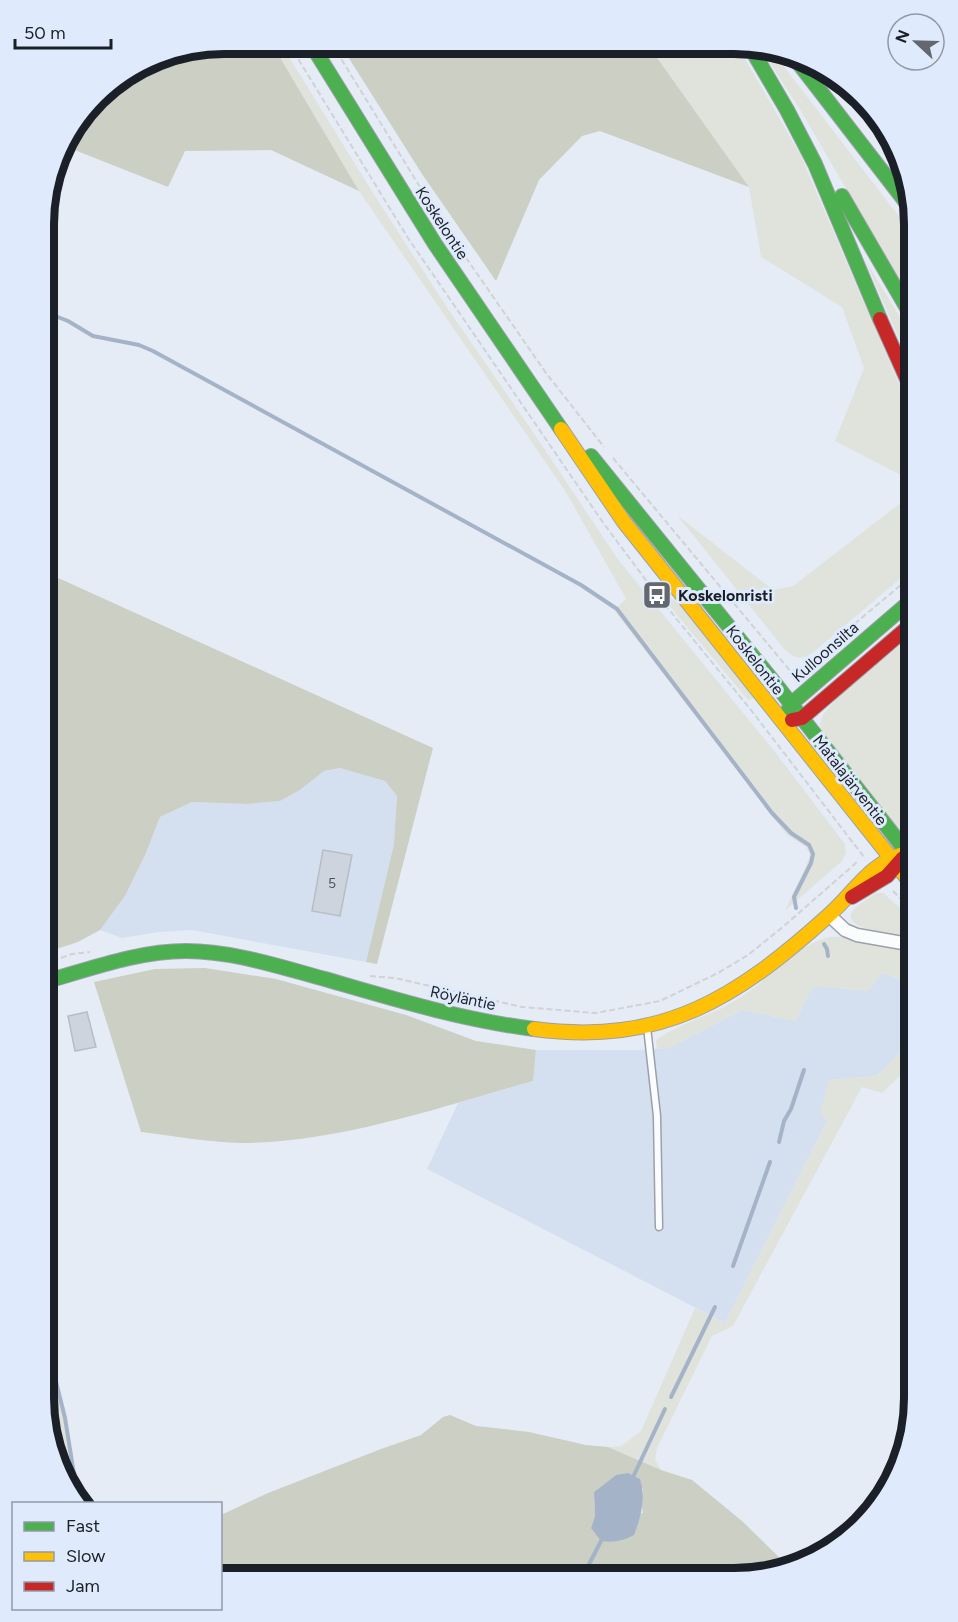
<svg xmlns="http://www.w3.org/2000/svg" width="958" height="1622" font-family="Figtree,sans-serif">
<style>
.built{fill:#d4e0f0}
.green{fill:#e0e3dc}
.forest{fill:#cccfc3;fill-rule:evenodd}
.water{fill:#a5b3c8}
.lines{fill:none;stroke-linecap:round;stroke-linejoin:round}
.stream{stroke:#a5b3c8;stroke-width:4}
.building{fill:#ced4dd;stroke:#b7bdc5;stroke-width:1.5}
.lane-casing{stroke:#9ba1a8;stroke-width:9}
.street-casing{stroke:#9ba1a8;stroke-width:15}
.fast-casing{stroke:#9ba1a8;stroke-width:16}
.slow-casing{stroke:#9ba1a8;stroke-width:16}
.jam-casing{stroke:#9ba1a8;stroke-width:16}
.path{stroke:#d1d2d5;stroke-width:2;stroke-dasharray:6 3;stroke-linecap:butt}
.lane{stroke:#fbfcfe;stroke-width:6}
.street{stroke:#fbfcfe;stroke-width:12}
.fast{stroke:#4caf50;stroke-width:14}
.slow{stroke:#ffc107;stroke-width:14}
.jam{stroke:#c62828;stroke-width:14}
.labels{text-anchor:middle;dominant-baseline:central;stroke-width:6;stroke-linejoin:round;paint-order:stroke}
.number-label{font-size:14px;fill:#4a5058}
.street-label{font-size:16px;fill:#1b2028;stroke:#dfebfc}
.poi-label{font-size:16px;font-weight:bold;fill:#1b2028;stroke:#dfebfc;text-anchor:start}
.rim{fill:none;stroke:#1b2028;stroke-width:8}
</style>
<rect width="100%" height="100%" fill="#e5ecf6"/>
<g class="built">
<path d="M340,768L385,781L397,796L394,844L366,962L192,930L159,932L122,938L100,930L125,896L146,853L160,817L192,802L247,804L280,801L300,790L324,771Z"/>
<path d="M882,973L910,983L914,979V1038L877,1076L829,1080L827,1121L725,1323L427,1169L458,1103L533,1081L536,1050H638L669,1048L742,1010L796,1021L810,990L817,986L868,991Z"/>
</g>
<g class="green">
<path d="M272,44H281L373,193L448,309L533,432L617,558L775,752L845,844L846,853L842,861L786,910C792,891 804,875 810,855L806,847L787,835L614,610L626,599L566,492L359,191Z"/>
<path d="M648,45H737L800,154L914,419V567L810,655C798,660 795,658 785,650L677,515L773,590L793,586L907,498L914,482L835,441L864,368L842,307L761,257L749,187Z"/>
<path d="M759,46L772,51L914,236V306L801,111Z"/>
<path d="M864,258L912,337L909,342L914,350V373Z"/>
<path d="M665,594L685,608L755,698L748,700L662,597Z"/>
<path d="M914,634V753L904,776L914,791V853L821,734L820,724L823,715L841,693Z"/>
<path d="M876,893H883L914,920V939C903,936 838,931 853,910C859,904 869,898 876,893Z"/>
<path d="M830,937H842L914,954V979L911,983L882,973L868,991L817,986L810,990L796,1021L742,1010L669,1048L657,1049L656,1041C662,1032 708,1015 722,1008C731,1003 741,997 750,991C775,972 799,944 830,937Z"/>
<path d="M914,1038V1062L882,1093L862,1087L733,1326L712,1336L657,1448L655,1460L661,1470L608,1447L621,1446L641,1431L695,1308L725,1323L827,1121L820,1113L829,1080L877,1076Z"/>
<path d="M44,1333L65,1418L77,1493L57,1467L44,1398Z"/>
</g>
<g class="forest">
<path d="M224,44H272L359,191L271,150L185,151L168,187L62,145L105,89L155,57Z"/>
<path d="M340,44L648,45L749,187L600,131L582,136L539,180L496,281L422,174Z"/>
<path d="M45,572L433,748L377,964L366,962L394,844L397,796L385,781L340,768L324,771L300,790L280,801L247,804L192,802L160,817L146,853L125,896L100,930L78,942L44,953Z"/>
<path d="M205,968L276,979L406,1015L476,1041L536,1050L533,1081C441,1107 338,1143 242,1143C208,1142 174,1136 141,1132L94,982L155,969Z"/>
<path d="M450,1415L476,1426L529,1432L586,1445L608,1447L661,1470L692,1480L742,1521L790,1568L734,1578L221,1577V1515L268,1493L381,1449L421,1435L443,1417ZM616,1475L643,1489L641,1503L643,1513L591,1528L595,1516L594,1492Z"/>
</g>
<path class="water" d="M628,1473L640,1479C646,1498 641,1517 634,1535C623,1541 613,1543 601,1541L591,1528L595,1516L594,1492L616,1475Z"/>
<g class="lines">
<g class="stream">
<path d="M45,312L68,321L93,336L139,345L153,351L581,585L617,609L772,813L791,833L809,845L813,854L811,863L794,897L796,908"/>
<path d="M824,944L827,949L828,956"/>
<path d="M779,1142L784,1121L791,1109L804,1070"/>
<path d="M733,1266L770,1162"/>
<path d="M44,1333L65,1418L77,1493"/>
<path d="M671,1397L715,1307"/>
<path d="M634,1475L665,1409"/>
<path d="M582,1578L601,1541"/>
</g>
</g>
<g class="building">
<path d="M323,850L352,855L340,916L312,911Z"/>
<path d="M87,1012L96,1047L75,1051L68,1016Z"/>
</g>
<g class="lines">
<g class="lane-casing">
<path id="lane" d="M647,1027L657,1116L659,1227"/>
</g>
<g class="street-casing">
<path id="street" d="M829,915L845,930L857,935L914,945"/>
</g>
<g class="fast-casing">
<g id="fast">
<path d="M311,44L435,244L561,429"/>
<path d="M749,45L787,110L815,164L880,319"/>
<path d="M797,61L912,210"/>
<path d="M842,196L914,320"/>
<path d="M591,456L777,686L913,860"/>
<path d="M787,713L791,704L914,598"/>
<path d="M44,982C90,969 138,951 186,951C233,951 280,967 325,979C394,999 462,1020 534,1029"/>
</g>
</g>
<g class="slow-casing">
<g id="slow">
<path d="M561,429L624,522L914,887"/>
<path d="M534,1029C663,1046 737,998 829,915C857,890 868,864 906,853"/>
</g>
</g>
<g class="jam-casing">
<g id="jam">
<path d="M880,319L914,395"/>
<path d="M792,720L802,718L914,622"/>
<path d="M852,897L887,876L903,858"/>
</g>
</g>
<g class="path">
<path d="M289,44L408,238L604,524L657,595L751,710L864,857"/>
<path d="M332,44L444,226L546,373L604,447"/>
<path d="M613,458L792,673"/>
<path d="M791,674L803,667L914,574"/>
<path d="M893,891L914,912"/>
<path d="M44,964L72,954L90,952"/>
<path d="M370,976L395,978L522,1007L596,1013L660,1001L718,973L748,955L784,926L857,862"/>
</g>
<use href="#lane" class="lane"/>
<use href="#street" class="street"/>
<use href="#fast" class="fast"/>
<use href="#slow" class="slow"/>
<use href="#jam" class="jam"/>
</g>
<defs>
<g id="bus-square" transform="scale(1.5)"><rect x="-9" y="-9" width="18" height="18" rx="4" fill="#626770" stroke="#dfebfc"/><path d="M-5-6H5V4H4V6H2V4H-2V6H-4V4H-5ZM-3.5-4V0h7V-4ZM-3.5 1.2v1.5H-2V1.2ZM2 1.2v1.5H3.5V1.2Z" fill="#fff"/></g>
</defs>
<g fill-rule="evenodd">
<use href="#bus-square" x="657" y="595"/>
</g>
<g class="labels">
<g class="number-label">
<text x="332" y="883">5</text>
</g>
<g class="street-label">
<text transform="translate(442 223) rotate(57)">Koskelontie</text>
<text transform="translate(825 652) rotate(-41)">Kulloonsilta</text>
<text transform="translate(755 660) rotate(52)">Koskelontie</text>
<text transform="translate(850 780) rotate(52)">Matalajärventie</text>
<text transform="translate(463 998) rotate(12)">Röyläntie</text>
</g>
<g class="poi-label">
<text x="678" y="595">Koskelonristi</text>
</g>
</g>
<path d="M0 0H958V1622H0ZM224 54H734A170 170 0 0 1 904 224V1398A170 170 0 0 1 734 1568H224A170 170 0 0 1 54 1398V224A170 170 0 0 1 224 54Z" fill="#dfebfc" fill-rule="evenodd"/>
<path class="rim" d="M224 54H734A170 170 0 0 1 904 224V1398A170 170 0 0 1 734 1568H224A170 170 0 0 1 54 1398V224A170 170 0 0 1 224 54Z"/>
<rect x="12" y="1502" width="210" height="108" fill="#dfebfc" stroke="#919aa7" stroke-width="1.5"/>
<rect x="24" y="1522" width="30" height="9" fill="#4caf50" stroke="#919aa7" stroke-width="1.5"/>
<text x="66" y="1532" font-size="18" fill="#1b2028">Fast</text>
<rect x="24" y="1552" width="30" height="9" fill="#ffc107" stroke="#919aa7" stroke-width="1.5"/>
<text x="66" y="1562" font-size="18" fill="#1b2028">Slow</text>
<rect x="24" y="1582" width="30" height="9" fill="#c62828" stroke="#919aa7" stroke-width="1.5"/>
<text x="66" y="1592" font-size="18" fill="#1b2028">Jam</text>
<g transform="translate(916 42) rotate(292)"><circle r="28" fill="#dfebfc" stroke="#919aa7" stroke-width="1.5"/>
<path d="M0-4.5L10 22L0 15L-10 22Z" fill="#626770"/>
<text y="-9" font-size="16" font-weight="bold" text-anchor="middle" fill="#1b2028">N</text>
</g>
<path d="M15 39v9h96v-9" fill="none" stroke="#1b2028" stroke-width="3"/>
<text x="24" y="39" font-size="18" fill="#1b2028" stroke="#dfebfc" stroke-width="4.5" paint-order="stroke">50 m</text>
</svg>
